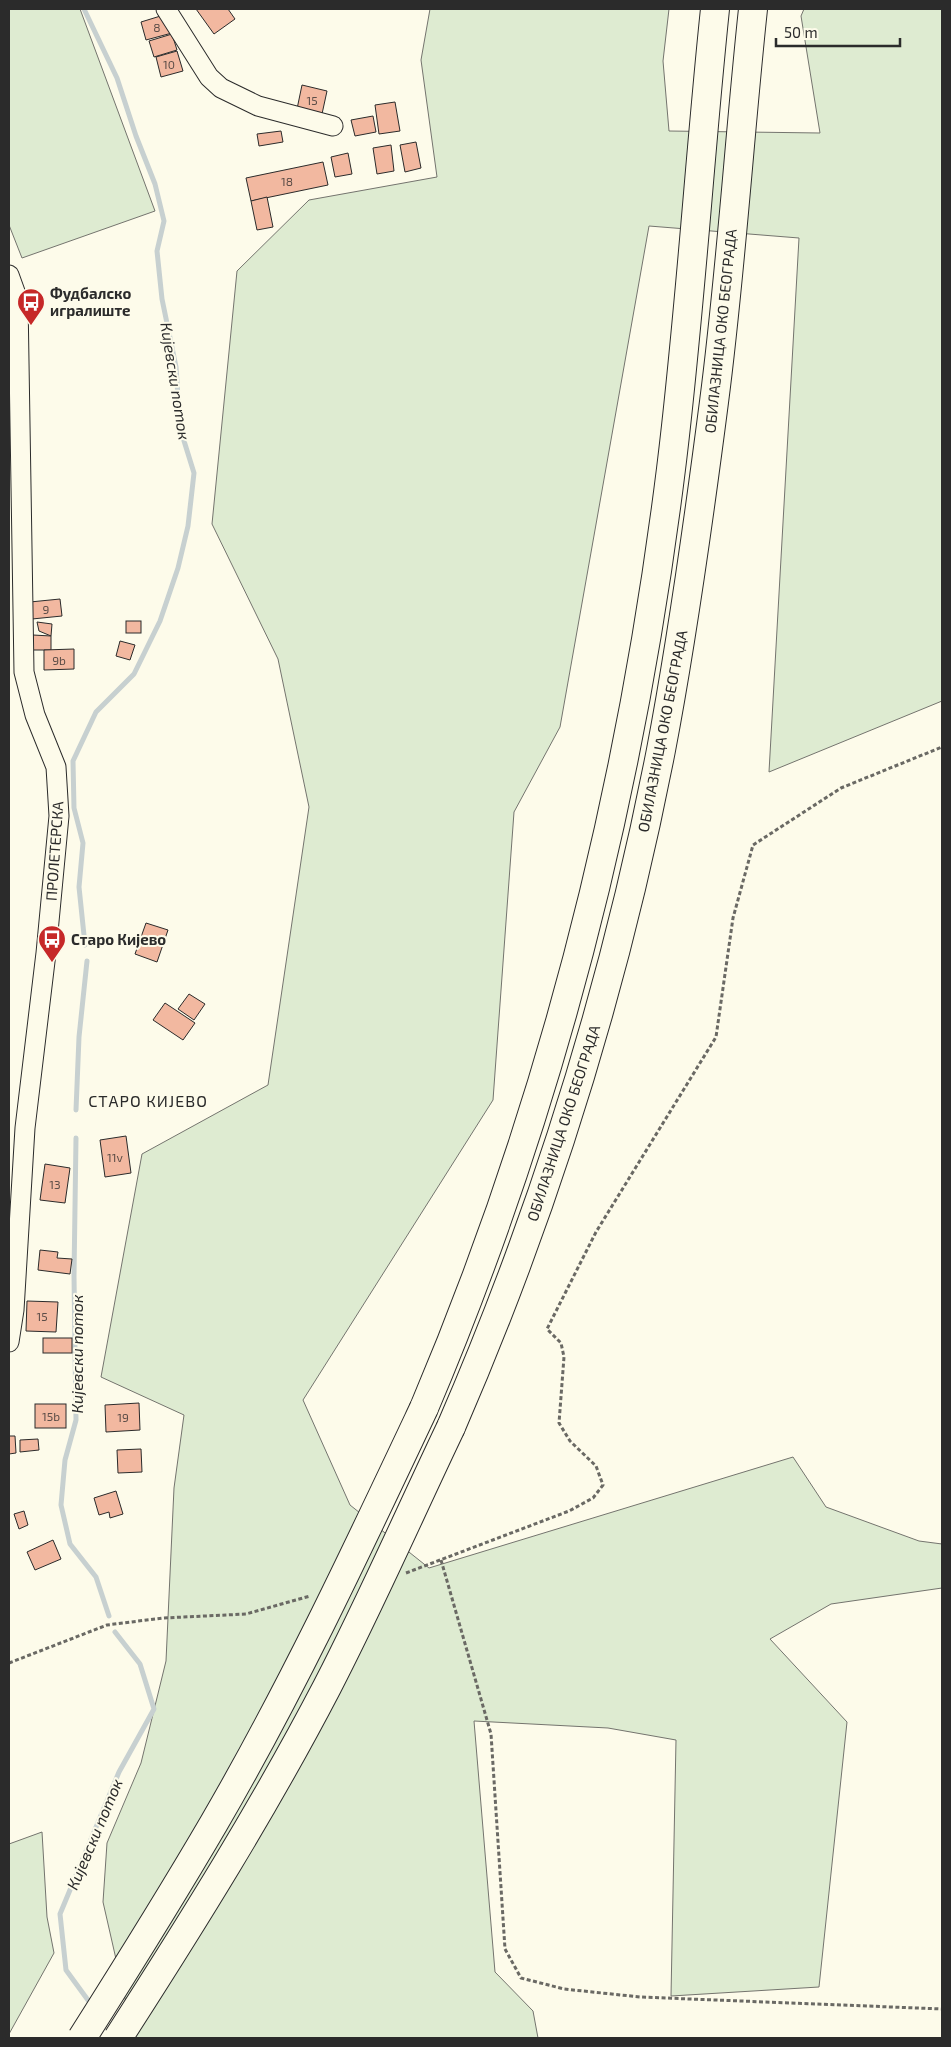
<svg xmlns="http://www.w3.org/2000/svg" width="951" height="2047" font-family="'Exo 2',sans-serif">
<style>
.green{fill:#deebd1;stroke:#74746e}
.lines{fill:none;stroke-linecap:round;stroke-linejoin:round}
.stream{stroke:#c7d0d0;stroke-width:5}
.building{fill:#f2b8a0;stroke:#2b2b2b}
.minor-casing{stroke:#2b2b2b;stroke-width:21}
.highway-casing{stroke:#2b2b2b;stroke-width:30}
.path{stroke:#6a6964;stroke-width:3;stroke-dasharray:4 2.5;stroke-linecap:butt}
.minor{stroke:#fdfbea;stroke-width:19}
.highway{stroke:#fdfbea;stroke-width:28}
.highway-bridge-casing{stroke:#2b2b2b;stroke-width:30;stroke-linecap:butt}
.highway-bridge{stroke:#fdfbea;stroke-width:28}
.labels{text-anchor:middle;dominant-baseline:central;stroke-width:4;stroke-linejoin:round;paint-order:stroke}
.number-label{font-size:12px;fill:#5d4e48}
.poi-label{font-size:15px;font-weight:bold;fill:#2b2b2b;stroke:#fdfbea;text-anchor:start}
.street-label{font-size:15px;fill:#2b2b2b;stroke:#fdfbea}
.water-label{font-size:16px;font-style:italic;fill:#2b2b2b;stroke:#fdfbea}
.neighbourhood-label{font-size:16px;letter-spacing:1px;fill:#2b2b2b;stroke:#fdfbea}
</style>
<rect width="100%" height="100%" fill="#fdfbea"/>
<g class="green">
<path d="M9,9H80L155,211L22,258L9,225Z"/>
<path d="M430,9H669L663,61L669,131L820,133L801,16L804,9H942V701L769,772L799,238L649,226L560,727L514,812L493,1100L303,1400L350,1505L429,1568L793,1457L826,1507L919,1541L942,1544V1588L831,1604L770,1639L847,1722L819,1987L671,1996L676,1740L608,1728L474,1721L495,1972L533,2011L538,2038H134L103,1902L107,1843L141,1763L166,1661L174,1488L184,1415L101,1377L142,1154L268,1085L309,807L278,659L212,524L237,271L309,200L437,177L421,60Z"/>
<path d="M42,1832L47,1917L54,1953L9,2034V1844Z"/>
</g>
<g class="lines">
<g class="stream">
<path d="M84,9L117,78L136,136L155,184L164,221L157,251L162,299L176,367L180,428L194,473L188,526L178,568L160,621L134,674L96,712L73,761L74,808L83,843L79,887L85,945"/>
<path d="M76,1110L79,1037L87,961"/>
<path d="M76,1138L74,1276L76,1420L65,1460L61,1505L70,1544L96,1577L109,1616"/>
<path d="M93,2007L66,1970L60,1914L119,1772L154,1709L140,1664L115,1632"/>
</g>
</g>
<g class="building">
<path d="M196,9H228L235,19L214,34Z"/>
<path d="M167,14L172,33L146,40L141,22Z"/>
<path d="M172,34L177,50L154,57L149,41Z"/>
<path d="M177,51L183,71L161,77L156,57Z"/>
<path d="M302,85L327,91L322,114L297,109Z"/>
<path d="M395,102L400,131L379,134L375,105Z"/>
<path d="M373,116L376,132L355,136L351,120Z"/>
<path d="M281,131L283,142L259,146L257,134Z"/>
<path d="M416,142L421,168L405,172L400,145Z"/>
<path d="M391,145L394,171L377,174L373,148Z"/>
<path d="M348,153L352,174L335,177L331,157Z"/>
<path d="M323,162L328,185L251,201L246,178Z"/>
<path d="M267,197L273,227L257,230L251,201Z"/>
<path d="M60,599L62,616L32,619L30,602Z"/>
<rect x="126" y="621" width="15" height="12"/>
<path d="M37,622L52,624L51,636L39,631Z"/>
<path d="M33,635L51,636V650H33Z"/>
<path d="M120,641L135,645L130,660L116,656Z"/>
<path d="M74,649V669L44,670V650Z"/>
<path d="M146,923L168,930L157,962L135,954Z"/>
<path d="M189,994L205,1004L194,1020L178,1009Z"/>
<path d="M165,1003L195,1023L183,1040L153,1020Z"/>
<path d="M126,1136L131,1173L105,1177L100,1140Z"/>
<path d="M45,1164L70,1168L65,1203L40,1200Z"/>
<path d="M40,1250L58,1252L57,1258L72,1259L70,1274L38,1270Z"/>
<path d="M27,1301L58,1302L56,1332L26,1331Z"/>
<rect x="43" y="1338" width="29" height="15"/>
<path d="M139,1403L140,1430L106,1432L105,1405Z"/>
<rect x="35" y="1404" width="31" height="24"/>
<path d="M9,1436H15L16,1453L9,1454Z"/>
<path d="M38,1439L39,1450L20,1452V1440Z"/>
<path d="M141,1449L142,1472L118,1473L117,1450Z"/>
<path d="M116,1491L123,1514L110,1518L109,1512L99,1515L94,1498Z"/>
<path d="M24,1511L28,1525L19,1529L14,1514Z"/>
<path d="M53,1540L61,1559L35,1570L27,1552Z"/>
</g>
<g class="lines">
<g class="minor-casing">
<g id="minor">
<path d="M166,9L209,77L221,88L258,106L333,126"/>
<path d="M9,275L18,300L24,672L35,715L56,767L59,816L46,953L25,1128L14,1310L9,1342"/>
</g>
</g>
<g class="highway-casing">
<g id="highway">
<path d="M424,1408C551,1109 631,791 671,469C690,316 699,162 715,9"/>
<path d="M451,1427C545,1211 616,981 661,750C683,635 699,518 714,402C731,272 739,140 753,9"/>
</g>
</g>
<g class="path">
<path d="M441,1560L491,1734L505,1949L521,1978L564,1989L640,1997L942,2009"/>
<path d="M406,1573L569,1511L593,1498L603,1485L596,1466L570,1441L559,1423L564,1357L561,1343L547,1329L596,1232L716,1037L733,918L753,845L841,788L942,747"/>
<path d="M9,1663L107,1625L163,1618L246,1614L310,1596"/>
</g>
<use href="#minor" class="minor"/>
<use href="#highway" class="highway"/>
<g class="highway-bridge-casing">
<g id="highway-bridge">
<path d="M82,2038C127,1967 172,1895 214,1823C292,1689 358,1548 424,1408"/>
<path d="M118,2038C192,1923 264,1808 327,1687C371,1602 410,1513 451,1427"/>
</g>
</g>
<use href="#highway-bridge" class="highway-bridge"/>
</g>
<defs>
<g id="bus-pin" transform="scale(1.4375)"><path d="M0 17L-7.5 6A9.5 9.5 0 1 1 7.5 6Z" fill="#c62828" stroke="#fdfbea"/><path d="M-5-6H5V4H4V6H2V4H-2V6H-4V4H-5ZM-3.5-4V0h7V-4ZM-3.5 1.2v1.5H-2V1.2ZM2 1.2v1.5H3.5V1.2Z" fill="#fff"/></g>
</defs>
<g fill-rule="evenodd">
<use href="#bus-pin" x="31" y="302"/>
<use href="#bus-pin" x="52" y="939"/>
</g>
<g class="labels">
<g class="number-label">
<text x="157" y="27">8</text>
<text x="169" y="64">10</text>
<text x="312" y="100">15</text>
<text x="287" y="181">18</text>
<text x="46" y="609">9</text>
<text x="59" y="660">9b</text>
<text x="115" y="1157">11v</text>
<text x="55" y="1184">13</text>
<text x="42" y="1316">15</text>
<text x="51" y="1416">15b</text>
<text x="123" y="1417">19</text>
</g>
<g class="poi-label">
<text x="50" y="293">Фудбалско<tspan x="50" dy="17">игралиште</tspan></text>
<text x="71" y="939">Старо Кијево</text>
</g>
<g class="street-label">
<text transform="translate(720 331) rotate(-84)">ОБИЛАЗНИЦА ОКО БЕОГРАДА</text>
<text transform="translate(662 731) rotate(-79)">ОБИЛАЗНИЦА ОКО БЕОГРАДА</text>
<text transform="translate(54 851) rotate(-86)">ПРОЛЕТЕРСКА</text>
<text transform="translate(563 1123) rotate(-72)">ОБИЛАЗНИЦА ОКО БЕОГРАДА</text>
</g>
<g class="water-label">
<text transform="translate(176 381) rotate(81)">Кијевски поток</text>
<text transform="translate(76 1354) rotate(-90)">Кијевски поток</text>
<text transform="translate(94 1834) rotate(-67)">Кијевски поток</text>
</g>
<g class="neighbourhood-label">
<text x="148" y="1100">СТАРО КИЈЕВО</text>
</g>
</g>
<rect width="951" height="2047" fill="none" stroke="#2b2b2b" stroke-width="20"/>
<path d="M776 38v8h124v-8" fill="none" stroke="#2b2b2b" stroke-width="2.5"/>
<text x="784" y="38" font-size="15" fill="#2b2b2b" stroke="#fdfbea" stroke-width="4" paint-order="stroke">50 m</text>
</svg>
